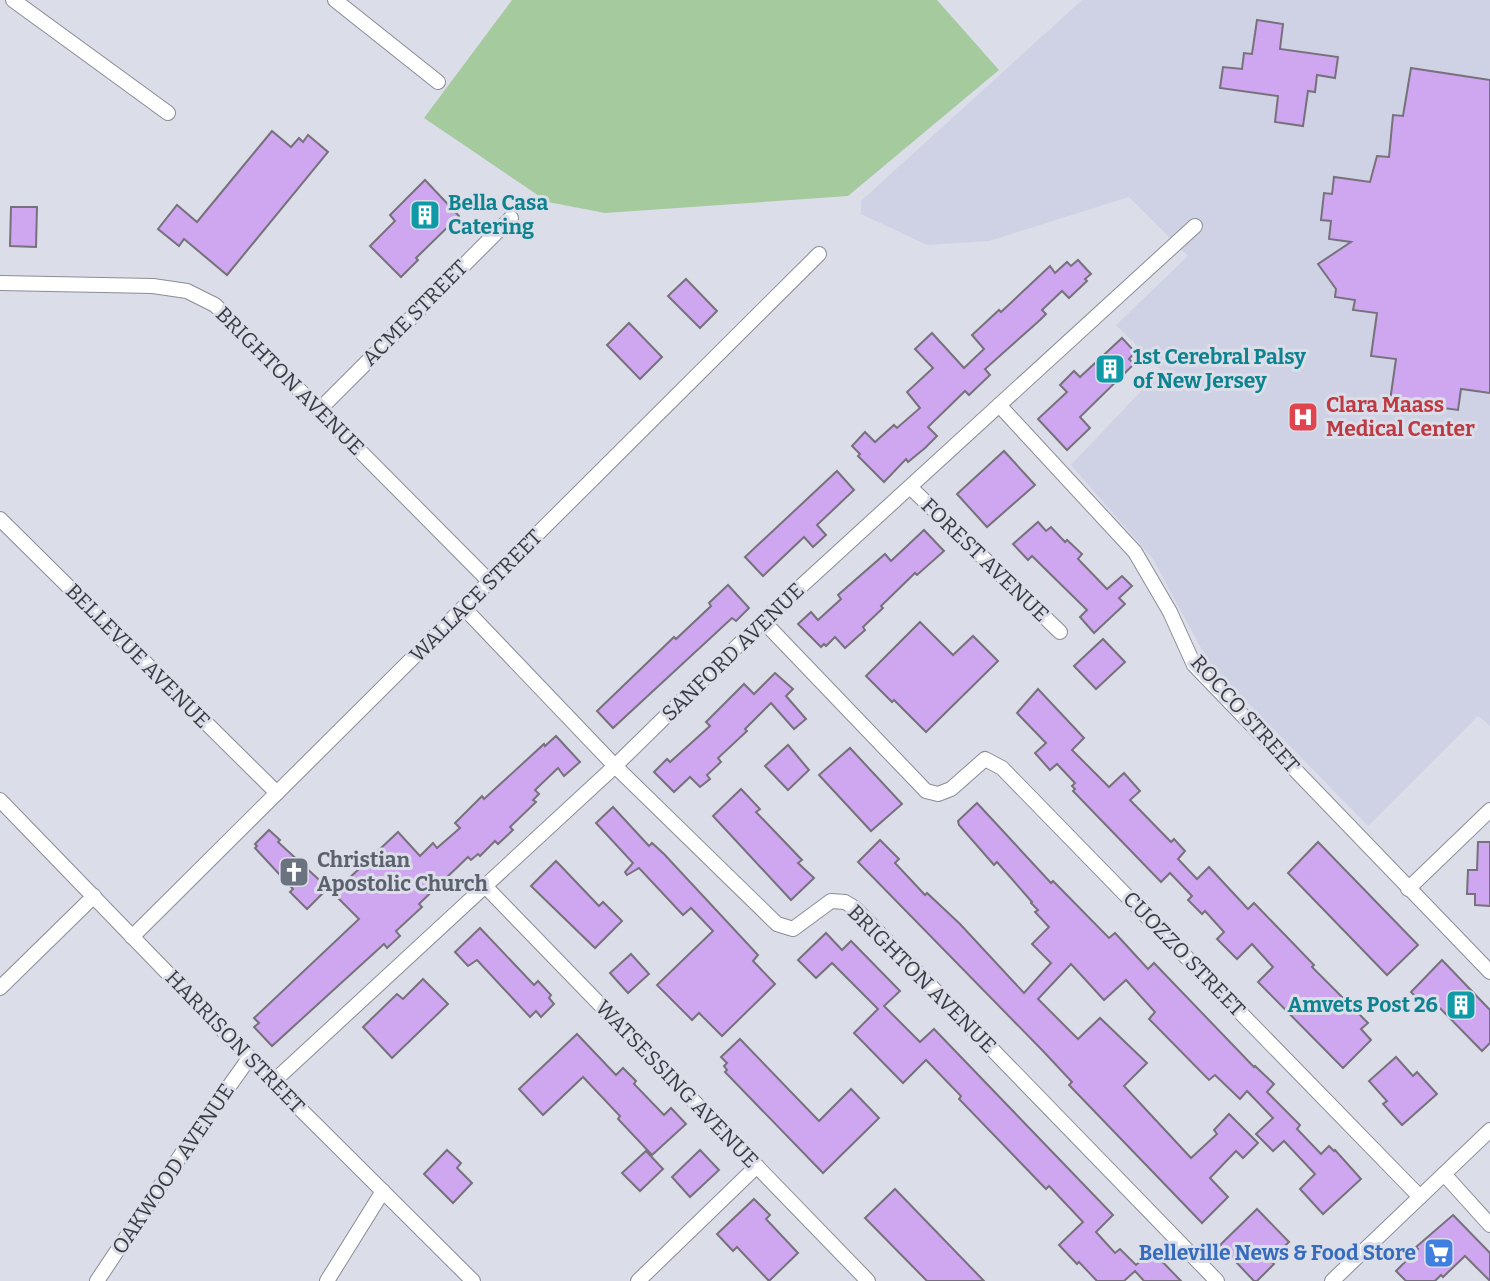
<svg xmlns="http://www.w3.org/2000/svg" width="1490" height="1281" font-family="Bitter,serif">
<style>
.built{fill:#ced2e4}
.green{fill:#a5ca9e}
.building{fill:#cfa6f0;stroke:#76717b;stroke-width:2}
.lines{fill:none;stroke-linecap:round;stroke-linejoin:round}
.street-casing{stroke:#8a8c96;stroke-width:16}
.street{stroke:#fff;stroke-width:14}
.labels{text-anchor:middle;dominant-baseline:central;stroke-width:6;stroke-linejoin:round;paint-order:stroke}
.culture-label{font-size:21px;font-weight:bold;fill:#0d838f;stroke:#dbdee9;text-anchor:start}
.street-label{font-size:21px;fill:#3a3b40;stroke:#dbdee9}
.health-label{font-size:21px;font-weight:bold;fill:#be3a42;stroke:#dbdee9;text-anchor:start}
.worship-label{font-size:21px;font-weight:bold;fill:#5b616d;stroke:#dbdee9;text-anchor:start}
.shop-label{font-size:21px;font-weight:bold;fill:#366cbe;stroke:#dbdee9;text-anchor:end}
</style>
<rect width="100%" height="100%" fill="#dbdee9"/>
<path class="built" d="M1082,0H1490V726L1478,716L1368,826L1209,663L1153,559L1071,465L1161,370L1116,325L1188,256L1129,197L989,241L927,245L861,214V201Z"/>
<path class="green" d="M512,0H937L999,70L848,196L605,213L548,202L424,118Z"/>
<g class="building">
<path d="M1257,20L1283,24L1280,49L1338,57L1335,78L1317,75L1315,92L1308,91L1303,126L1275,122L1278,96L1220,88L1223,67L1242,69L1244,53L1252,54Z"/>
<path d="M1411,68L1490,80V393L1461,389L1458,410L1390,401L1396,359L1371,356L1377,313L1353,310L1355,300L1335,297L1336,289L1318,264L1351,242L1329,239L1331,221L1321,220L1324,193L1332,194L1334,177L1370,182L1377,156L1389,157L1393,115L1403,116Z"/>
<path d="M272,131L291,147L299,138L303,142L308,135L328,152L227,275L184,239L179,246L158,229L177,205L197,222Z"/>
<path d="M425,180L459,216L416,258L418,260L401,277L370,246L395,221L390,215Z"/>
<path d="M11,207H37L36,247L10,246Z"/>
<path d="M1078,260L1091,274L1085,279L1087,281L1069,298L1062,291L1042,310L1046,314L1040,320L985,369L990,375L969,395L965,391L928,427L937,436L925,448L908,462L906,459L884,482L858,456L860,454L852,446L865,432L875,442L894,425L897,428L920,408L907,392L933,368L915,349L932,333L964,368L984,349L972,335L999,310L1001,312L1050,266L1055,273L1067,262L1071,266Z"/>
<path d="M686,279L717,311L700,328L668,296Z"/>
<path d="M629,323L662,357L640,379L607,345Z"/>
<path d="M1122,338L1135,352L1129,359L1134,364L1080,417L1090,428L1067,450L1038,419L1067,392L1060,385L1074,371L1080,377Z"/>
<path d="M1004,451L1035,485L987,527L957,494Z"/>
<path d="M837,471L854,490L817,525L826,535L813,547L804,537L763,576L745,557Z"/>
<path d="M1038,522L1046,531L1051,527L1065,542L1067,540L1082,554L1078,559L1107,589L1122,576L1132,586L1119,598L1125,604L1094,633L1080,617L1087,610L1032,556L1028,560L1013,544Z"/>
<path d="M924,530L944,551L917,575L915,573L881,606L883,608L863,627L865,630L845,648L835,637L826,646L824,644L821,647L798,624L811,612L818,620L841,599L838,595L885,554L891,561Z"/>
<path d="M728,585L749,608L736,621L732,618L613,728L597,711L674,637L676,639L711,606L709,603Z"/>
<path d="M920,622L953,655L973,636L998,661L926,732L894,700L892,702L866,676Z"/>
<path d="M1103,639L1125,662L1096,689L1074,666Z"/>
<path d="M775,673L793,689L786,696L806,719L794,729L771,703L745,729L747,731L718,758L721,762L707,775L710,779L700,787L690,777L674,792L654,772L667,759L670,762L710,726L706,722L744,684L754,694Z"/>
<path d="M1038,689L1084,738L1072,750L1109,787L1124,773L1140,791L1130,800L1171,842L1174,839L1185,851L1178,859L1197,879L1209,867L1248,909L1254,903L1314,965L1312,967L1368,1023L1361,1029L1371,1040L1343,1068L1258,982L1273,967L1252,944L1237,959L1217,939L1224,932L1205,911L1202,914L1188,900L1192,896L1170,873L1161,882L1073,791L1075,789L1072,786L1075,783L1057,764L1050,770L1035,753L1046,743L1017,713Z"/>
<path d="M556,736L580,762L564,776L558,768L535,790L539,794L533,800L536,802L510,827L513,830L498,844L495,841L480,856L478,854L471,860L468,857L419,904L422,907L396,931L400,936L387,948L384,944L272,1046L254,1027L259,1023L254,1018L359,919L331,891L342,881L344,883L398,832L420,856L433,843L437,848L460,828L455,823L482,796L484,799L544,744L545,746Z"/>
<path d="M788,745L809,770L788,790L765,766Z"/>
<path d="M850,748L902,804L871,831L819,775Z"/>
<path d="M741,789L760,809L756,812L802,860L798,863L814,878L791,900L713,816Z"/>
<path d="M977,803L1051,883L1053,881L1109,938L1115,933L1148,969L1154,963L1254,1067L1255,1066L1274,1084L1267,1092L1300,1125L1297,1129L1321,1154L1329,1146L1334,1151L1335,1150L1361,1179L1323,1214L1300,1189L1315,1174L1284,1141L1273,1151L1256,1134L1273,1118L1247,1091L1240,1099L1215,1075L1209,1080L1149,1019L1155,1012L1126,980L1104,1000L1071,964L1038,999L1078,1039L1100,1018L1147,1063L1124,1086L1191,1158L1217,1134L1214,1130L1229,1114L1258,1143L1243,1158L1236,1151L1210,1178L1228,1197L1202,1223L1069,1085L1072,1082L1043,1051L858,862L880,840L899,859L895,863L925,895L927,893L960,924L1024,993L1051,963L1032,944L1049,927L1035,912L1038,910L1031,903L1032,902L997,862L994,865L959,825L958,821Z"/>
<path d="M613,807L649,846L652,843L664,854L758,955L753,961L775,984L722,1036L699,1013L692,1020L657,985L713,931L691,908L683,915L639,868L627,875L625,872L633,863L596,823Z"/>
<path d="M269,830L280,840L278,842L328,888L307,909L290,892L293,889L255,848L257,846L255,844Z"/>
<path d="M1318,842L1418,945L1387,975L1288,873Z"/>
<path d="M1478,842H1490V906L1475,905V894H1467L1468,870H1477Z"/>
<path d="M556,861L599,906L603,902L622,921L595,948L531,886Z"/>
<path d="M480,928L534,985L538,981L551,995L549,998L554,1004L541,1017L536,1011L530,1017L477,960L468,966L455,952Z"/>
<path d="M826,933L842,950L851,941L900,991L884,1006L920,1042L934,1029L1113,1215L1096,1232L1115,1253L1120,1249L1136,1265L1152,1251L1181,1281H1144L1135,1271L1124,1281H1097L1079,1262L1077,1264L1059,1245L1083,1222L1049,1186L1046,1189L959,1099L961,1096L926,1060L903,1083L854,1033L878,1009L832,963L816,978L798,960Z"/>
<path d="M631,954L649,974L628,993L610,973Z"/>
<path d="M1442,960L1490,1010V1043L1482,1051L1433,1001L1426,1008L1411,992Z"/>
<path d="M423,979L448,1004L392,1058L363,1027L397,994L403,999Z"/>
<path d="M577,1034L616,1075L623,1068L636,1081L634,1084L664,1115L671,1108L686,1124L652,1155L618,1119L620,1116L583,1077L543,1115L519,1089Z"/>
<path d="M740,1039L819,1121L851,1089L879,1118L823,1173L725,1072L727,1070L724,1066L727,1063L721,1057Z"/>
<path d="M1396,1057L1413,1076L1417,1072L1437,1094L1402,1125L1383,1104L1387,1101L1369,1081Z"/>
<path d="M447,1150L461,1163L457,1168L472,1183L453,1203L424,1174Z"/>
<path d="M700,1150L719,1170L690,1197L672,1177Z"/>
<path d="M646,1151L663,1169L640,1191L622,1173Z"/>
<path d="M895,1189L984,1281H927L865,1218Z"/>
<path d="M754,1199L770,1215L766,1219L798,1253L769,1281L737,1247L733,1251L717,1234Z"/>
<path d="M1257,1209L1289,1242L1270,1260L1274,1264L1257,1281H1254L1220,1245Z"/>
<path d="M1453,1215L1490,1253V1281L1465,1256L1443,1277L1441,1275L1435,1281H1406L1396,1271L1418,1249L1416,1247Z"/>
</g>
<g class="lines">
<g class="street-casing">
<g id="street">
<path d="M13,0L168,113"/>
<path d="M335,0L438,82"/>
<path d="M0,283L153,286L187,291L215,305L490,582"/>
<path d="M999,405L1135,552L1170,612L1194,665L1490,972"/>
<path d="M320,409L511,218"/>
<path d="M910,487L1060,632"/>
<path d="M0,519L277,793"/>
<path d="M464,608L615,766L777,924L793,929L831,901L845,902L855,908L1217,1281"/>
<path d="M763,621L926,791L938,794L951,789L985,759L1002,768L1420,1197"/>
<path d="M0,800L273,1082L473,1281"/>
<path d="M486,887L868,1281"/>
<path d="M1408,889L1490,810"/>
<path d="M132,937L819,254"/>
<path d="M0,988L94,896"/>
<path d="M273,1082L615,766L763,621L1195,226"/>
<path d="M1444,1174L1490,1225"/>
<path d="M97,1281L195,1134L250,1057"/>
<path d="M327,1281L383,1191"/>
<path d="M638,1281L757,1166"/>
<path d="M1332,1281L1490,1130"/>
</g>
</g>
<use href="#street" class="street"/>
</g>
<defs>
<g id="building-square" transform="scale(1.575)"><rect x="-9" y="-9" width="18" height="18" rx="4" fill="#0f9aa8" stroke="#dbdee9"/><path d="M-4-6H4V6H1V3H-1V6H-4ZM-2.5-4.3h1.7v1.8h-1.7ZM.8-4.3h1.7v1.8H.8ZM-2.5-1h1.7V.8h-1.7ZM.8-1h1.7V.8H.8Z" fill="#fff"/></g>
<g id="hospital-square" transform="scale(1.575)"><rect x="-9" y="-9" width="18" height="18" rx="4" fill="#e0444e" stroke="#dbdee9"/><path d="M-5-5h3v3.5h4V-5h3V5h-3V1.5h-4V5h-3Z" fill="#fff"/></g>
<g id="church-square" transform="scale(1.575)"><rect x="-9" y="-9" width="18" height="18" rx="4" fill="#6b7280" stroke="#dbdee9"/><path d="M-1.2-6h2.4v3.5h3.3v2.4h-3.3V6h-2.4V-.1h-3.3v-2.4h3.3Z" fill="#fff"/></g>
<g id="supermarket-square" transform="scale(1.575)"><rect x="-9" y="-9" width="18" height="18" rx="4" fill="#3f7fe0" stroke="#dbdee9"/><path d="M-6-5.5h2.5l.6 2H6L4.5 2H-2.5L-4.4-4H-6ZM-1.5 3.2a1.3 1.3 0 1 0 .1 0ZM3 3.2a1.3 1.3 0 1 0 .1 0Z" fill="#fff"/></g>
</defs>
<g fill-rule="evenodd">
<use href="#building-square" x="425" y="215"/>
<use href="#building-square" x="1110" y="369"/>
<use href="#hospital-square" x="1303" y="417"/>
<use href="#church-square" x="294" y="872"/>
<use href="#building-square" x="1461" y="1005"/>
<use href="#supermarket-square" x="1439" y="1253"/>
</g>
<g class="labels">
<g class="culture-label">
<text x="448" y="203">Bella Casa<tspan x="448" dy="24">Catering</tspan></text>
<text x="1133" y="357">1st Cerebral Palsy<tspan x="1133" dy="24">of New Jersey</tspan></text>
<text x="1438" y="1005" text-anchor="end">Amvets Post 26</text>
</g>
<g class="street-label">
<text transform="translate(415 313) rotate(-45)">ACME STREET</text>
<text transform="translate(290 381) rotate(45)">BRIGHTON AVENUE</text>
<text transform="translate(985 560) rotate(44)">FOREST AVENUE</text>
<text transform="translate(476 596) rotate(-45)">WALLACE STREET</text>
<text transform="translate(733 652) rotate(-44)">SANFORD AVENUE</text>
<text transform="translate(138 656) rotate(45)">BELLEVUE AVENUE</text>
<text transform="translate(1245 714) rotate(48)">ROCCO STREET</text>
<text transform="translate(1184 954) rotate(46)">CUOZZO STREET</text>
<text transform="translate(922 979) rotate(45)">BRIGHTON AVENUE</text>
<text transform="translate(235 1042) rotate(46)">HARRISON STREET</text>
<text transform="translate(677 1084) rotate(46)">WATSESSING AVENUE</text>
<text transform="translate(173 1169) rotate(-56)">OAKWOOD AVENUE</text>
</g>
<g class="health-label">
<text x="1326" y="405">Clara Maass<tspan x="1326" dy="24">Medical Center</tspan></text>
</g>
<g class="worship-label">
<text x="317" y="860">Christian<tspan x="317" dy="24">Apostolic Church</tspan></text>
</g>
<g class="shop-label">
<text x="1416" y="1253">Belleville News &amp; Food Store</text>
</g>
</g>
</svg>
